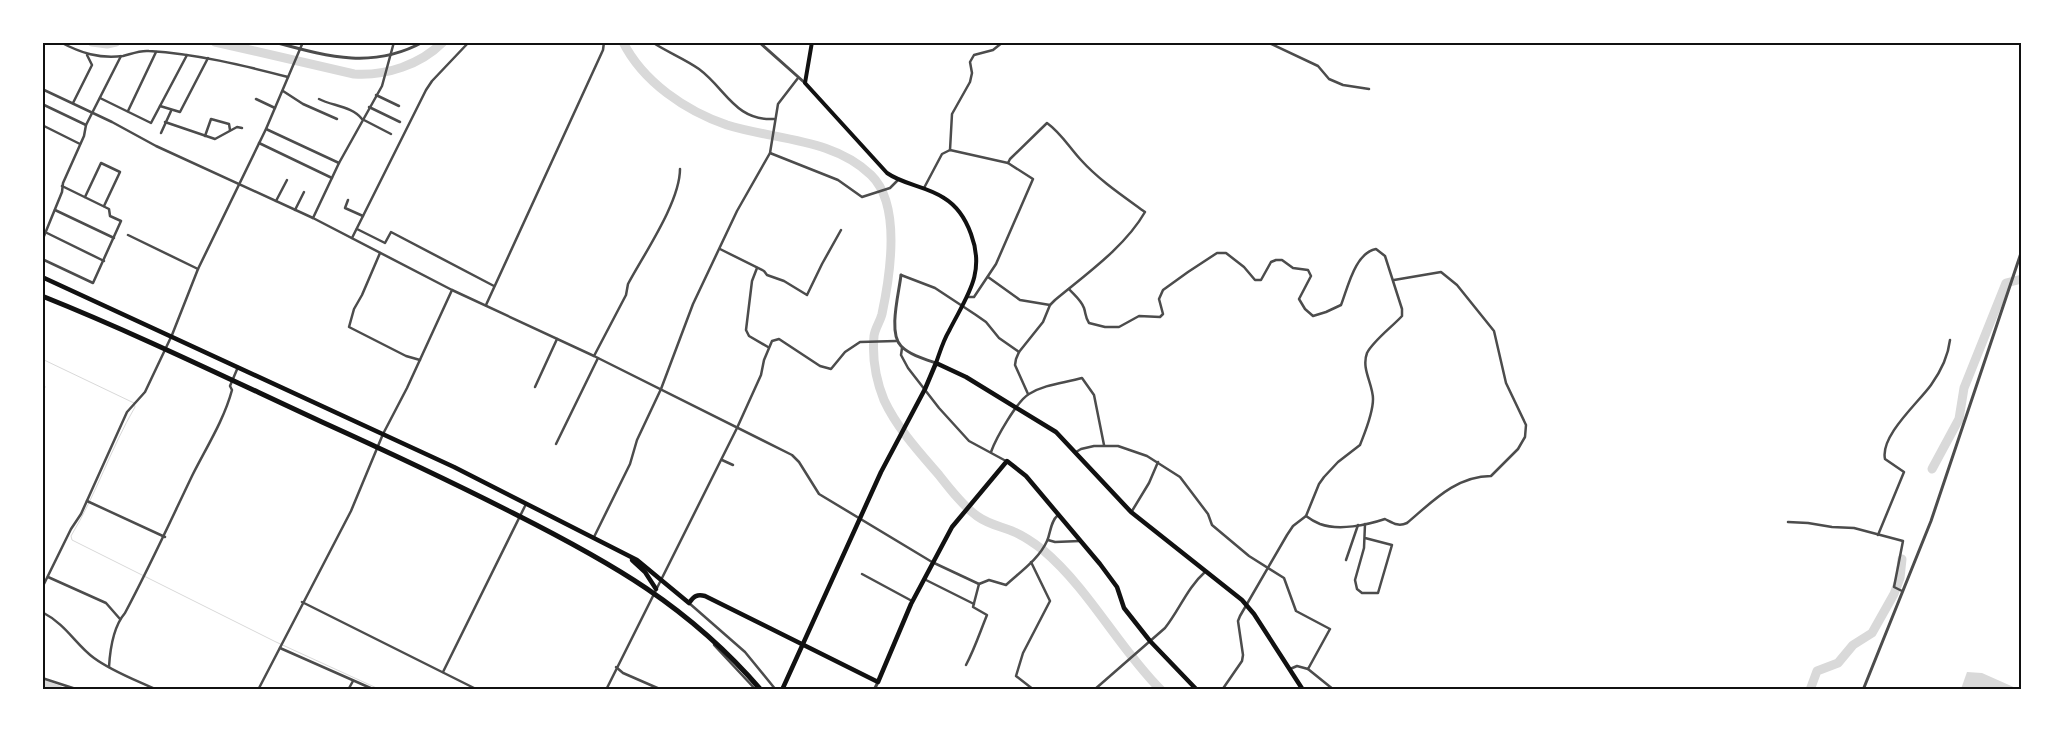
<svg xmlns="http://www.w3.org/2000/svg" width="2064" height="732" font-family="'IBM Plex Serif',serif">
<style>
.water{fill:#d9d9d9}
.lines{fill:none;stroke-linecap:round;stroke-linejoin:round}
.stream{stroke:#d9d9d9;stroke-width:1}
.river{stroke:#d9d9d9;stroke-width:9}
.minor{stroke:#4c4c4c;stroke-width:2.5}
.tertiary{stroke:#4c4c4c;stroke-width:3}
.secondary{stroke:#111;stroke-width:4}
.primary{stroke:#111;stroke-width:4.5}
.motorway{stroke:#111;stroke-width:5}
.neatline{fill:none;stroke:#111;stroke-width:2}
</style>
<rect width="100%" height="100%" fill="#fff"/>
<path class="water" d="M1967,672L1982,673L2018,689H1961Z"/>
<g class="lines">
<path class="stream" d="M42,359L134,403L135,407C111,448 96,495 71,536L72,540L276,642L381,690"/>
<g class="river">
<path d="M92,42L107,44L116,42"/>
<path d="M215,42L354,74C386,76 420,65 443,42"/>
<path d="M623,42C643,82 686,111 727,125C775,140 833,138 871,175C902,205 890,276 882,314C880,322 875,328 874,336C872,358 876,380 884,400C897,428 919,452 939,475C950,489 963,506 977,516C988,524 999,526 1012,531C1022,535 1034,543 1043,550C1090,590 1118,647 1161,690"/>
<path d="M1932,469L1959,419L1964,388L2006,283L2022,279"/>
<path d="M42,684L59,690"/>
<path d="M1810,690L1817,671L1838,663L1853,645L1872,633L1894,594L1900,578L1902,559"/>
</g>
<g class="minor">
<path d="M60,42C81,53 99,59 123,56C131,54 140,50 149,51C197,54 242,65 288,77"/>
<path d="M652,42C667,52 685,59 699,69C726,89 735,121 774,119"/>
<path d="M1267,42L1318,66L1329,79L1343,85L1369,89"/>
<path d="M42,47L45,42"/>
<path d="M42,89L112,122L156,146L313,218L452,290L594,356L792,455L799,462L819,494L932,562L979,584L989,580L1006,585C1020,572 1039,559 1047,541C1051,532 1050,522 1058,515"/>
<path d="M283,91L303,104L337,119"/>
<path d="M376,95L399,106"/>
<path d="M100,98L151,123L187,55"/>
<path d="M256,99L275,108"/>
<path d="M319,99C332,106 352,106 362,119L391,134"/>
<path d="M73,103L92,65L87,55"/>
<path d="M42,104L86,125"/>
<path d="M160,106L180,112L208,58"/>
<path d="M369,107L400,122"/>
<path d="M128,111L156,52"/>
<path d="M165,122L215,139L237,127L242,128"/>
<path d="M42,125L80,144"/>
<path d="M266,129L339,163"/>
<path d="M161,133L171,111"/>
<path d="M205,136L211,119L229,124L230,130"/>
<path d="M259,143L332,178"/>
<path d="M950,150L952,114L970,82L972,73L970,62L974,55L993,50L1003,42"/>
<path d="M770,153L838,180L862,197L890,188L899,179"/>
<path d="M1008,163L1010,159L1047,123C1061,133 1069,147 1081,160C1099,180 1123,196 1145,212C1125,247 1085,275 1055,300L1050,305L1043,322L1019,352L1016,359L1015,365L1028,394"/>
<path d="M924,188L942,154L950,150L1008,163L1033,179L996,264L974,297H968"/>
<path d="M85,197L101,163L120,172L104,206"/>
<path d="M348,200L345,208L363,216"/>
<path d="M276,201L287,180"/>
<path d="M55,210L114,238"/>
<path d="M295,210L304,192"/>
<path d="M313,218L339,163L382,86L394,42"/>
<path d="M357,229L385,243L391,232L494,286"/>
<path d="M47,233L104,261"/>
<path d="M128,235L198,269"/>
<path d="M352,238L426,90L432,81L469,42"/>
<path d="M42,241L62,192L63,183L84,136L86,125L121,56"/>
<path d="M720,249L764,271L767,275L784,281L807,295L822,264L841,230"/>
<path d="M380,253L362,295L354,309L349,327L406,356L420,360"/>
<path d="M42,259L93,283L121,221L110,216L109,209L62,186"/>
<path d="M757,268L752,281L746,330L749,336L768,347"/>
<path d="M901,275L935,288L976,315L986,322L999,338L1019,352"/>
<path d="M988,277L1020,300L1050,305"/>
<path d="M1069,289C1074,295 1081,300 1084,308C1086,314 1085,317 1089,323L1105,327H1119L1139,316L1160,317L1163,314L1159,299L1163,290L1188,272L1217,253H1226L1244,267L1255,280H1261L1271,262L1276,260H1282L1293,268L1308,270L1311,276L1299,299L1305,309L1313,316L1326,312L1341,305C1348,287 1355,253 1376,249L1385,256L1402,309V316C1393,326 1373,341 1367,353C1361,369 1373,384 1373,399C1373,414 1365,432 1360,445L1338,462L1324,477L1319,484L1306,516L1293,526L1287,535L1240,616L1238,621L1243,655L1242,661L1222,690"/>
<path d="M486,305L603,50L604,42"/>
<path d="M902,348L901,355L908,368L939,408L969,441L1006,461"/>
<path d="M594,356L626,295L628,284C644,254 680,202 680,169"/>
<path d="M42,386L44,387L42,391"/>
<path d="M535,387L557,339"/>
<path d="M556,444L598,358"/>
<path d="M991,452C996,438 1017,401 1029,394C1045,384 1065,383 1082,378L1094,395L1104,445"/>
<path d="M1076,452L1081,449L1094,446H1118L1147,456L1180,477L1208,514L1212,525L1249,556L1284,578L1296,611L1330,629L1308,669L1297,666L1290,669"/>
<path d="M722,460L733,465"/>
<path d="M87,501L165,537"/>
<path d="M1132,511L1149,483L1158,462"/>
<path d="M1306,516C1310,519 1315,522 1320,524C1339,531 1367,525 1385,519C1393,523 1398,527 1407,523C1432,502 1456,476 1491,476L1518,449L1525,437L1526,425L1506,383L1494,331L1457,285L1441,272L1394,280"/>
<path d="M1788,522L1808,523L1832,527L1854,528L1903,541L1894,587L1902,591"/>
<path d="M1878,535L1904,472L1885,459C1880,436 1918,403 1931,385C1941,371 1948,357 1950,340"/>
<path d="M594,537L630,464L637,440L661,389L693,304L737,211L770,153L778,104L798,78"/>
<path d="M1365,538L1392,545L1378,593H1362L1357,589L1355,580L1364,548L1365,524"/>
<path d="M1048,540L1055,542L1080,541"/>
<path d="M1346,560L1358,525"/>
<path d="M1031,562L1050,601L1023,653L1016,676L1034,690"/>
<path d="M862,574L912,601"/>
<path d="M48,577L106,603L120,619"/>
<path d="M924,579L974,604"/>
<path d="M42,588L71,529L81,514L127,412L145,392L172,335L198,269L266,129L303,42"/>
<path d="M302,602L478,690"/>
<path d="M689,603L745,652L776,690"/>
<path d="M42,612C67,625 75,644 94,658C113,672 136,680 157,690"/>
<path d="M714,645L756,690"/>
<path d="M280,648L375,690"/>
<path d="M966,665C975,648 980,632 987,615L973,607L979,584"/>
<path d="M109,667C110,650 113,627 125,613C149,568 170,522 192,476C206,448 224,420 232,390L230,386L238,367"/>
<path d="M616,667L623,673L662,690"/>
<path d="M1308,669L1334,690"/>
<path d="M443,672L526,504"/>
<path d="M42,678L79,690"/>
<path d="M258,690L351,511L383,434L407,388L452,290"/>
<path d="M348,690L353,681"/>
<path d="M606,690L737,428L761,375L764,360L772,341L779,339L820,366L831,369L845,352L860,342L896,341"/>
<path d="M1094,690L1165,628C1180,609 1187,588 1205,572"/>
</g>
<g class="tertiary">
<path d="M274,42C326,56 372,70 423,42"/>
<path d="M759,42L805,83"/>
<path d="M901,275C899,293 888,333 901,346C910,355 924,359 936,363"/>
<path d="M874,690L878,682"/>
<path d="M1863,690L1931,521L2022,250"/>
</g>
<path class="secondary" d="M812,42L805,83L887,173C904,185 926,186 944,198C957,206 966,220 971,234C986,274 966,297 949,331C943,341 940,352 936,363"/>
<g class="primary">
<path d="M42,277L454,467L637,560L689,603C694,596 697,594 705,596L878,682L911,604L952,527L1007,461L1026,476L1100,564L1117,587L1124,608L1150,641L1197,690"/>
<path d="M632,560L645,572L656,589"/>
<path d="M782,690L881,472L925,389L936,363L966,377L1056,432L1131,512L1242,600L1254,614L1303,690"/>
</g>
<path class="motorway" d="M42,296C137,334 229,379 322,422C386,451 450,481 513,513C610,562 689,606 761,690"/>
</g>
<rect width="2064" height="732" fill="none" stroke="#ffffff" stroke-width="88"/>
<rect x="44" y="44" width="1976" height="644" class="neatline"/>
</svg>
